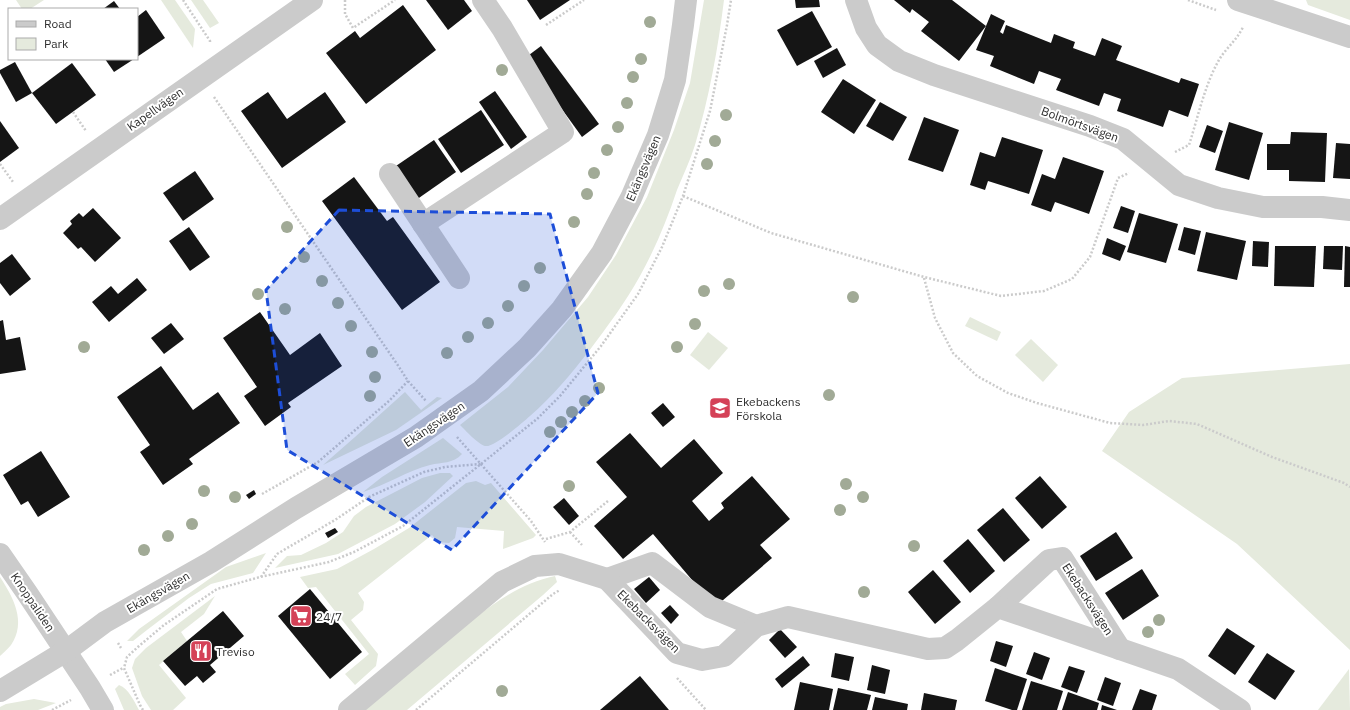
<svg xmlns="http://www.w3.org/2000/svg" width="1350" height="710" font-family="'IBM Plex Sans',sans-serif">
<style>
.green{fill:#e5eadd}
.building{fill:#151515}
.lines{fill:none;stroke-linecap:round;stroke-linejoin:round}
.path{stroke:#cbcbcb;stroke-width:2.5;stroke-dasharray:2 2;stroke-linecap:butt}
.minor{stroke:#cbcbcb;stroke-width:22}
.tree{fill:#a1aa96}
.marked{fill:#1d4ed8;fill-opacity:0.2;stroke:#1d4ed8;stroke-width:3;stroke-dasharray:8 5;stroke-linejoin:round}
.labels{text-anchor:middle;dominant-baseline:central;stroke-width:4;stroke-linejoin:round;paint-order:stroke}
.street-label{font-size:12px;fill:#2e2e2e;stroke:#fff}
.poi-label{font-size:12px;fill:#2e2e2e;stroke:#fff;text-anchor:start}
</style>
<rect width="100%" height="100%" fill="#fff"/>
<g class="green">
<path d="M16,0H44L30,9H22Z"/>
<path d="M161,0H175L195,29L193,48Z"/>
<path d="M191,0H203L219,23L210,28Z"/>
<path d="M704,0H724C718,49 709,98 695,145C690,161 683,175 677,190C667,220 655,249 640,276C625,303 607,327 589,351C571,374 552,397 530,416C523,422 494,448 485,446C478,444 465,430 460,425L508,387L543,350L588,297L616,255L647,197L674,130L690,83Z"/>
<path d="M1306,0H1350V20L1308,5Z"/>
<path d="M970,317L1001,332L997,341L965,326Z"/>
<path d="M708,332L728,348L709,370L690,355Z"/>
<path d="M1031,339L1058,365L1043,382L1015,355Z"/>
<path d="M1350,364V650L1237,544L1102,451L1129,412L1182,378Z"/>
<path d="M405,392L421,410L437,397L442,398L396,430L323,465L355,437Z"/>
<path d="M443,438L462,454C453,464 442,462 430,465C407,471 386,485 363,492L382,477Z"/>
<path d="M440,473H450L453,476L425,502L395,524L338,554L275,568L287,556L301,555L326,543L343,532L354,516L366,507L422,478Z"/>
<path d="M476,481L485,485L491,483L536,535L533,538L503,549L504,531L457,527L455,538L449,543L438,542L432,535L358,593L364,602L363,610L351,620L378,654L376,666L355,685L345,674L369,654L316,587L308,588L300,577L337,569L374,549L409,528L466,483Z"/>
<path d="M266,553L253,573L211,584L189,598L147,630L133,641H127L139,629L226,567Z"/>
<path d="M555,576L557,582L543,595L407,710H364C390,688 416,667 442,645C476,617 511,585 555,576Z"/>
<path d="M0,577C13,597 27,622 11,645C8,649 4,652 0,656Z"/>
<path d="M215,596L204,614L181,632L187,641L159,665L186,698L173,710H151L142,696L132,668L135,659L146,648Z"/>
<path d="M1349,669L1350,710H1318Z"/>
<path d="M119,685C129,689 134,701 139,710H124L115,689Z"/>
<path d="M34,699L56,703L38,710H0V707L6,704Z"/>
</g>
<g class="building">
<path d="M426,0H464L472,11L448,30Z"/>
<path d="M527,0H570L540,20Z"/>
<path d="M795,0H819L820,7L796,8Z"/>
<path d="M894,0H952L986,26L959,61L921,31L929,22L912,9L910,13Z"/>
<path d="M114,1L120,9H103Z"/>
<path d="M403,5L436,50L366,104L326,53L355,31L360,38Z"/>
<path d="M146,10L165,38L137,57V17Z"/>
<path d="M812,11L832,47L797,66L777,30Z"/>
<path d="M991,14L1005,21L1000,32L1003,34L1006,25L1051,43L1054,34L1075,42L1073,48L1095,56L1102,38L1122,46L1116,60L1179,83L1181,78L1199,84L1188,117L1169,110L1163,127L1117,111L1121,99L1104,93L1099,106L1056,90L1061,79L1039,71L1034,84L990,66L994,56L976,50Z"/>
<path d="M541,46L599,124L582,137L525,58Z"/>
<path d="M837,48L846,65L823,78L814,61Z"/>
<path d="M105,59H134L114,72Z"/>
<path d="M15,62L32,93L16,102L0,73V70Z"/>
<path d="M72,63L96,95L56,124L32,93Z"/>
<path d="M843,79L876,100L854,134L821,112Z"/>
<path d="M495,91L527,137L511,149L479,102Z"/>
<path d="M268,92L287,119L325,92L346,122L282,168L241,111Z"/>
<path d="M880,102L907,117L893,141L866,126Z"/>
<path d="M481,110L504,145L461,173L438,139Z"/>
<path d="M924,117L959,130L943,172L908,160Z"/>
<path d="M0,121L19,148L0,162Z"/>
<path d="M1229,122L1263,133L1249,180L1215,170Z"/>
<path d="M1207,125L1223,131L1215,153L1199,147Z"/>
<path d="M1291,132L1327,133L1325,182L1289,181V170H1267V144H1290Z"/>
<path d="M1002,137L1043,150L1029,194L988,181L985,190L970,185L980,152L995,157Z"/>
<path d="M434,140L456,172L416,200L393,168Z"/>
<path d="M1336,143L1350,144V179L1333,178Z"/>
<path d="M1063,157L1104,171L1089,214L1055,202L1051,212L1031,205L1042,174L1055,179Z"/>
<path d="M195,171L214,199L183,221L163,193Z"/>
<path d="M354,177L387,221L393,217L440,282L402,310L322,201Z"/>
<path d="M1121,206L1135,211L1128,233L1113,228Z"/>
<path d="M93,208L121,238L95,262L81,247L78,249L63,233L72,224L70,221L79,213L83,217Z"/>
<path d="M1139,213L1178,224L1166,263L1127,252Z"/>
<path d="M189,227L210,257L190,271L169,241Z"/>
<path d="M1184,227L1201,231L1195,255L1178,250Z"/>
<path d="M1206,232L1246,241L1237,280L1197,271Z"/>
<path d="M1107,238L1126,246L1120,261L1102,254Z"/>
<path d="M1253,241L1269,242L1268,267L1252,266Z"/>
<path d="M1275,246H1316L1314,287L1274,286Z"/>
<path d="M1324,246H1343L1342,270L1323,269Z"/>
<path d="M1345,246L1350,247V287H1344Z"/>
<path d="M12,254L31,279L10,296L0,283V263Z"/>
<path d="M137,278L147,290L109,322L92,302L111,286L118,294Z"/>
<path d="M260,312L290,355L320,333L342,366L288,403L291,407L265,426L244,396L257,387L223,338Z"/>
<path d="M3,320L6,340L20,337L26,370L0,374V321Z"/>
<path d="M171,323L184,339L164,354L151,338Z"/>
<path d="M161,366L193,410L218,392L240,423L189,459L193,464L163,485L140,452L150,445L117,397Z"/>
<path d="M663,403L675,417L663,427L651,413Z"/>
<path d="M630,433L661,468L694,439L723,473L692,501L709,521L724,508L721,503L752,476L790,519L760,545L772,558L722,601L704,594L653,534L623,559L594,526L627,497L596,462Z"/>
<path d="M41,451L70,497L38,517L28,501L21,505L3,475Z"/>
<path d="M1040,476L1067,507L1042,529L1015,498Z"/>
<path d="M254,490L256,494L249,499L246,495Z"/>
<path d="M564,498L579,516L569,525L553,507Z"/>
<path d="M1003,508L1030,540L1004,562L977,530Z"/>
<path d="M335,528L338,532L328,538L325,533Z"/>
<path d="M1116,532L1133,558L1096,581L1080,556Z"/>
<path d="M968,539L995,571L970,593L943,561Z"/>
<path d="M1142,569L1159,596L1123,620L1105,593Z"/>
<path d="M933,570L961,602L935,624L908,592Z"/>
<path d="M649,577L660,590L646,603L634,589Z"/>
<path d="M310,589L362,652L330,679L278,616Z"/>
<path d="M670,605L679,615L671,624L661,613Z"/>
<path d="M223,611L244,636L210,665L216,672L203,683L197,676L185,686L163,661Z"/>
<path d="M1227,628L1255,646L1235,675L1208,656Z"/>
<path d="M780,629L797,647L785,658L769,640Z"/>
<path d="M996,641L1013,646L1006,667L990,661Z"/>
<path d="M1034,652L1050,658L1042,680L1026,674Z"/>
<path d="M835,653L854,657L849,681L831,677Z"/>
<path d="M1267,653L1295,671L1275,700L1248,682Z"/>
<path d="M803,656L810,665L782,688L775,679Z"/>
<path d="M872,665L890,670L885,694L867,690Z"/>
<path d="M1069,666L1085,671L1077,693L1061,687Z"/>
<path d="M995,668L1027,679L1017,710H1012L985,701Z"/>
<path d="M640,676L669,710H600Z"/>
<path d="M1105,677L1121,683L1113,706L1097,700Z"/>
<path d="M1031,681L1063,691L1057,710H1022Z"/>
<path d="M800,682L833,689L829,710H794Z"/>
<path d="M838,688L871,695L867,710H833Z"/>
<path d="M1140,689L1157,695L1152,710H1132Z"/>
<path d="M1068,692L1099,703L1097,710H1062Z"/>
<path d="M924,693L957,700L955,710H921Z"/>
<path d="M875,697L908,704L907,710H872Z"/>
<path d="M1102,705L1117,710H1101Z"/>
</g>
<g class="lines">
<g class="path">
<path d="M183,0L210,41V43"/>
<path d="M345,0V14L353,28L395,0"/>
<path d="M1188,0L1216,10"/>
<path d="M546,25L584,0"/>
<path d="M214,97L397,364L408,381L426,401"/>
<path d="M73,112L86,131"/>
<path d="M1175,152L1189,145C1198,117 1205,84 1219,60C1226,48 1237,40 1243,27"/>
<path d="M0,164L13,182"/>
<path d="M683,196L771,233L924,277L1001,296L1044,291L1072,279L1090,257L1118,178L1129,173"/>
<path d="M924,278L935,318L953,353L977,376L1008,393L1037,403L1110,423L1143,425L1169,421L1197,424L1272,457L1344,483L1350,487"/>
<path d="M457,437L531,521L545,542"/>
<path d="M262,494L318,462L389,401L408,381"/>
<path d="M570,532L582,545"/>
<path d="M546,539L570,532L608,501"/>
<path d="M261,577L277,554L335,520L369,497L424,472L445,467L481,464"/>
<path d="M118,643L121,648"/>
<path d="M110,675L123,668"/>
<path d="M677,678L706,710"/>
<path d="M52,710L71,700"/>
<path d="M143,710L140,705L124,668L127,657L139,646L164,625L217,589L260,577L329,562L354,552L403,526L481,464L537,419L560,396L601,346L638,294L662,247L683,196L710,111L727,25L731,0"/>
<path d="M416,710L553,594L560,590"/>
</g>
<g class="minor">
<path d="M856,0L866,28L877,45L899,61L934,75L1090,126L1123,139L1179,185L1218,198L1263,207H1322L1350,210"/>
<path d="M1238,0L1350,37"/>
<path d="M390,174L459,278"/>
<path d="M0,219L312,0"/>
<path d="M423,224L563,132L502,28L483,0"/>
<path d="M0,554L27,593L90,688L103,710"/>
<path d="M607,579L652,563L710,607L756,626"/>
<path d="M998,607L1049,560L1062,558L1120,649"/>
<path d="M0,691L66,651L105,622L211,562L296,508L416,437L481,391L527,348L562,309L602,253L631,198L658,135L675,80L683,25L686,0"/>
<path d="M349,710L502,582L535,566L559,564L607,579L677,653L702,660L724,656L756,626L788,617L928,649L945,648L957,640L998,607L1178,669L1240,710"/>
</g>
</g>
<g class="tree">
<circle cx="650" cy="22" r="6"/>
<circle cx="641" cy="59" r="6"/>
<circle cx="502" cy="70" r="6"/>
<circle cx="633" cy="77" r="6"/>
<circle cx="627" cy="103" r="6"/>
<circle cx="726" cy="115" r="6"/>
<circle cx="618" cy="127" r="6"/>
<circle cx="715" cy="141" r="6"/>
<circle cx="607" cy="150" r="6"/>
<circle cx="707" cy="164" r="6"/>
<circle cx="594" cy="173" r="6"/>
<circle cx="587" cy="194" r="6"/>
<circle cx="574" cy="222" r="6"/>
<circle cx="287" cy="227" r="6"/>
<circle cx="304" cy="257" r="6"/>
<circle cx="540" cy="268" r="6"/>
<circle cx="322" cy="281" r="6"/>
<circle cx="729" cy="284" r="6"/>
<circle cx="524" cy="286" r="6"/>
<circle cx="704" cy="291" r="6"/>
<circle cx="258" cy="294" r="6"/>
<circle cx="853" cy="297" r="6"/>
<circle cx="338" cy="303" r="6"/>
<circle cx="508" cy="306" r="6"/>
<circle cx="285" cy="309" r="6"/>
<circle cx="488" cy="323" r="6"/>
<circle cx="695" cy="324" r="6"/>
<circle cx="351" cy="326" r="6"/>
<circle cx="468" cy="337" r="6"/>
<circle cx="84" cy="347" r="6"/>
<circle cx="677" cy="347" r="6"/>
<circle cx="372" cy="352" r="6"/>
<circle cx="447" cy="353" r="6"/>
<circle cx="375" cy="377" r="6"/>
<circle cx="599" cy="388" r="6"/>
<circle cx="829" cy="395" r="6"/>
<circle cx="370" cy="396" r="6"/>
<circle cx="585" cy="401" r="6"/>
<circle cx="572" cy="412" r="6"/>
<circle cx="561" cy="422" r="6"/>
<circle cx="550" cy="432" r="6"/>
<circle cx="846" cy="484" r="6"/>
<circle cx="569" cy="486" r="6"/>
<circle cx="204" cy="491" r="6"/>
<circle cx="235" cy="497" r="6"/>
<circle cx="863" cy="497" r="6"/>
<circle cx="840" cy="510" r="6"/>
<circle cx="192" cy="524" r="6"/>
<circle cx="168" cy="536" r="6"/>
<circle cx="914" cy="546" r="6"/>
<circle cx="144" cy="550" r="6"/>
<circle cx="864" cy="592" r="6"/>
<circle cx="1159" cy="620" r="6"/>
<circle cx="1148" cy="632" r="6"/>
<circle cx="502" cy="691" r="6"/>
</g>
<path class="marked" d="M339,210L550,214L598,393L452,550L287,450L266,290Z"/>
<defs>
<g id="school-square" transform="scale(1.15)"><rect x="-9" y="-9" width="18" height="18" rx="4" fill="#d44157" stroke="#fff"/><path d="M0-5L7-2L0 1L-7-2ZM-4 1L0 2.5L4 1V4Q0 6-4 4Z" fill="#fff"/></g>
<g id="supermarket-square" transform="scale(1.15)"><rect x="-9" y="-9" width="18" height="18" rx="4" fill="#d44157" stroke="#fff"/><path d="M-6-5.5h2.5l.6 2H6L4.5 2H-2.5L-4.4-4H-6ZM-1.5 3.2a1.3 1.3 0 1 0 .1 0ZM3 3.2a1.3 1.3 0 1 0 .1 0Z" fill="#fff"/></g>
<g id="restaurant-square" transform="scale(1.15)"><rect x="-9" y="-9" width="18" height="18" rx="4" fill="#d44157" stroke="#fff"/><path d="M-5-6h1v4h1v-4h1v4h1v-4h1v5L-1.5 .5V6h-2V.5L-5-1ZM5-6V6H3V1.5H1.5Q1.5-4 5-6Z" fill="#fff"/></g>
</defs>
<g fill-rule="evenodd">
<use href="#school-square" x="720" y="408"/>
<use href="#supermarket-square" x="301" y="616"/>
<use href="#restaurant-square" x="201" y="651"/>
</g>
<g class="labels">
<g class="street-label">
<text transform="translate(155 109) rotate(-35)">Kapellvägen</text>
<text transform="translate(1080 124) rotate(20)">Bolmörtsvägen</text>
<text transform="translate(643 168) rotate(-67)">Ekängsvägen</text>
<text transform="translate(434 424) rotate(-34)">Ekängsvägen</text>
<text transform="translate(158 592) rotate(-30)">Ekängsvägen</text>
<text transform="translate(1088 599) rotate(57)">Ekebacksvägen</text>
<text transform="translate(33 602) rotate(56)">Knoppaliden</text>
<text transform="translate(649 621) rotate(45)">Ekebacksvägen</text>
</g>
<g class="poi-label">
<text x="736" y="401">Ekebackens<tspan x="736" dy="14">Förskola</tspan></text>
<text x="316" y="616">24/7</text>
<text x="216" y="651">Treviso</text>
</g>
</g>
<rect x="8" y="8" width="130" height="52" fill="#ffffff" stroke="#ababab"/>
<rect x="16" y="21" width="20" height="6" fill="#cbcbcb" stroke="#ababab"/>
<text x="44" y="28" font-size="12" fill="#2e2e2e">Road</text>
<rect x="16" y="38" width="20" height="12" fill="#e5eadd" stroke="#ababab"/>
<text x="44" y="48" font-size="12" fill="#2e2e2e">Park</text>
</svg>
